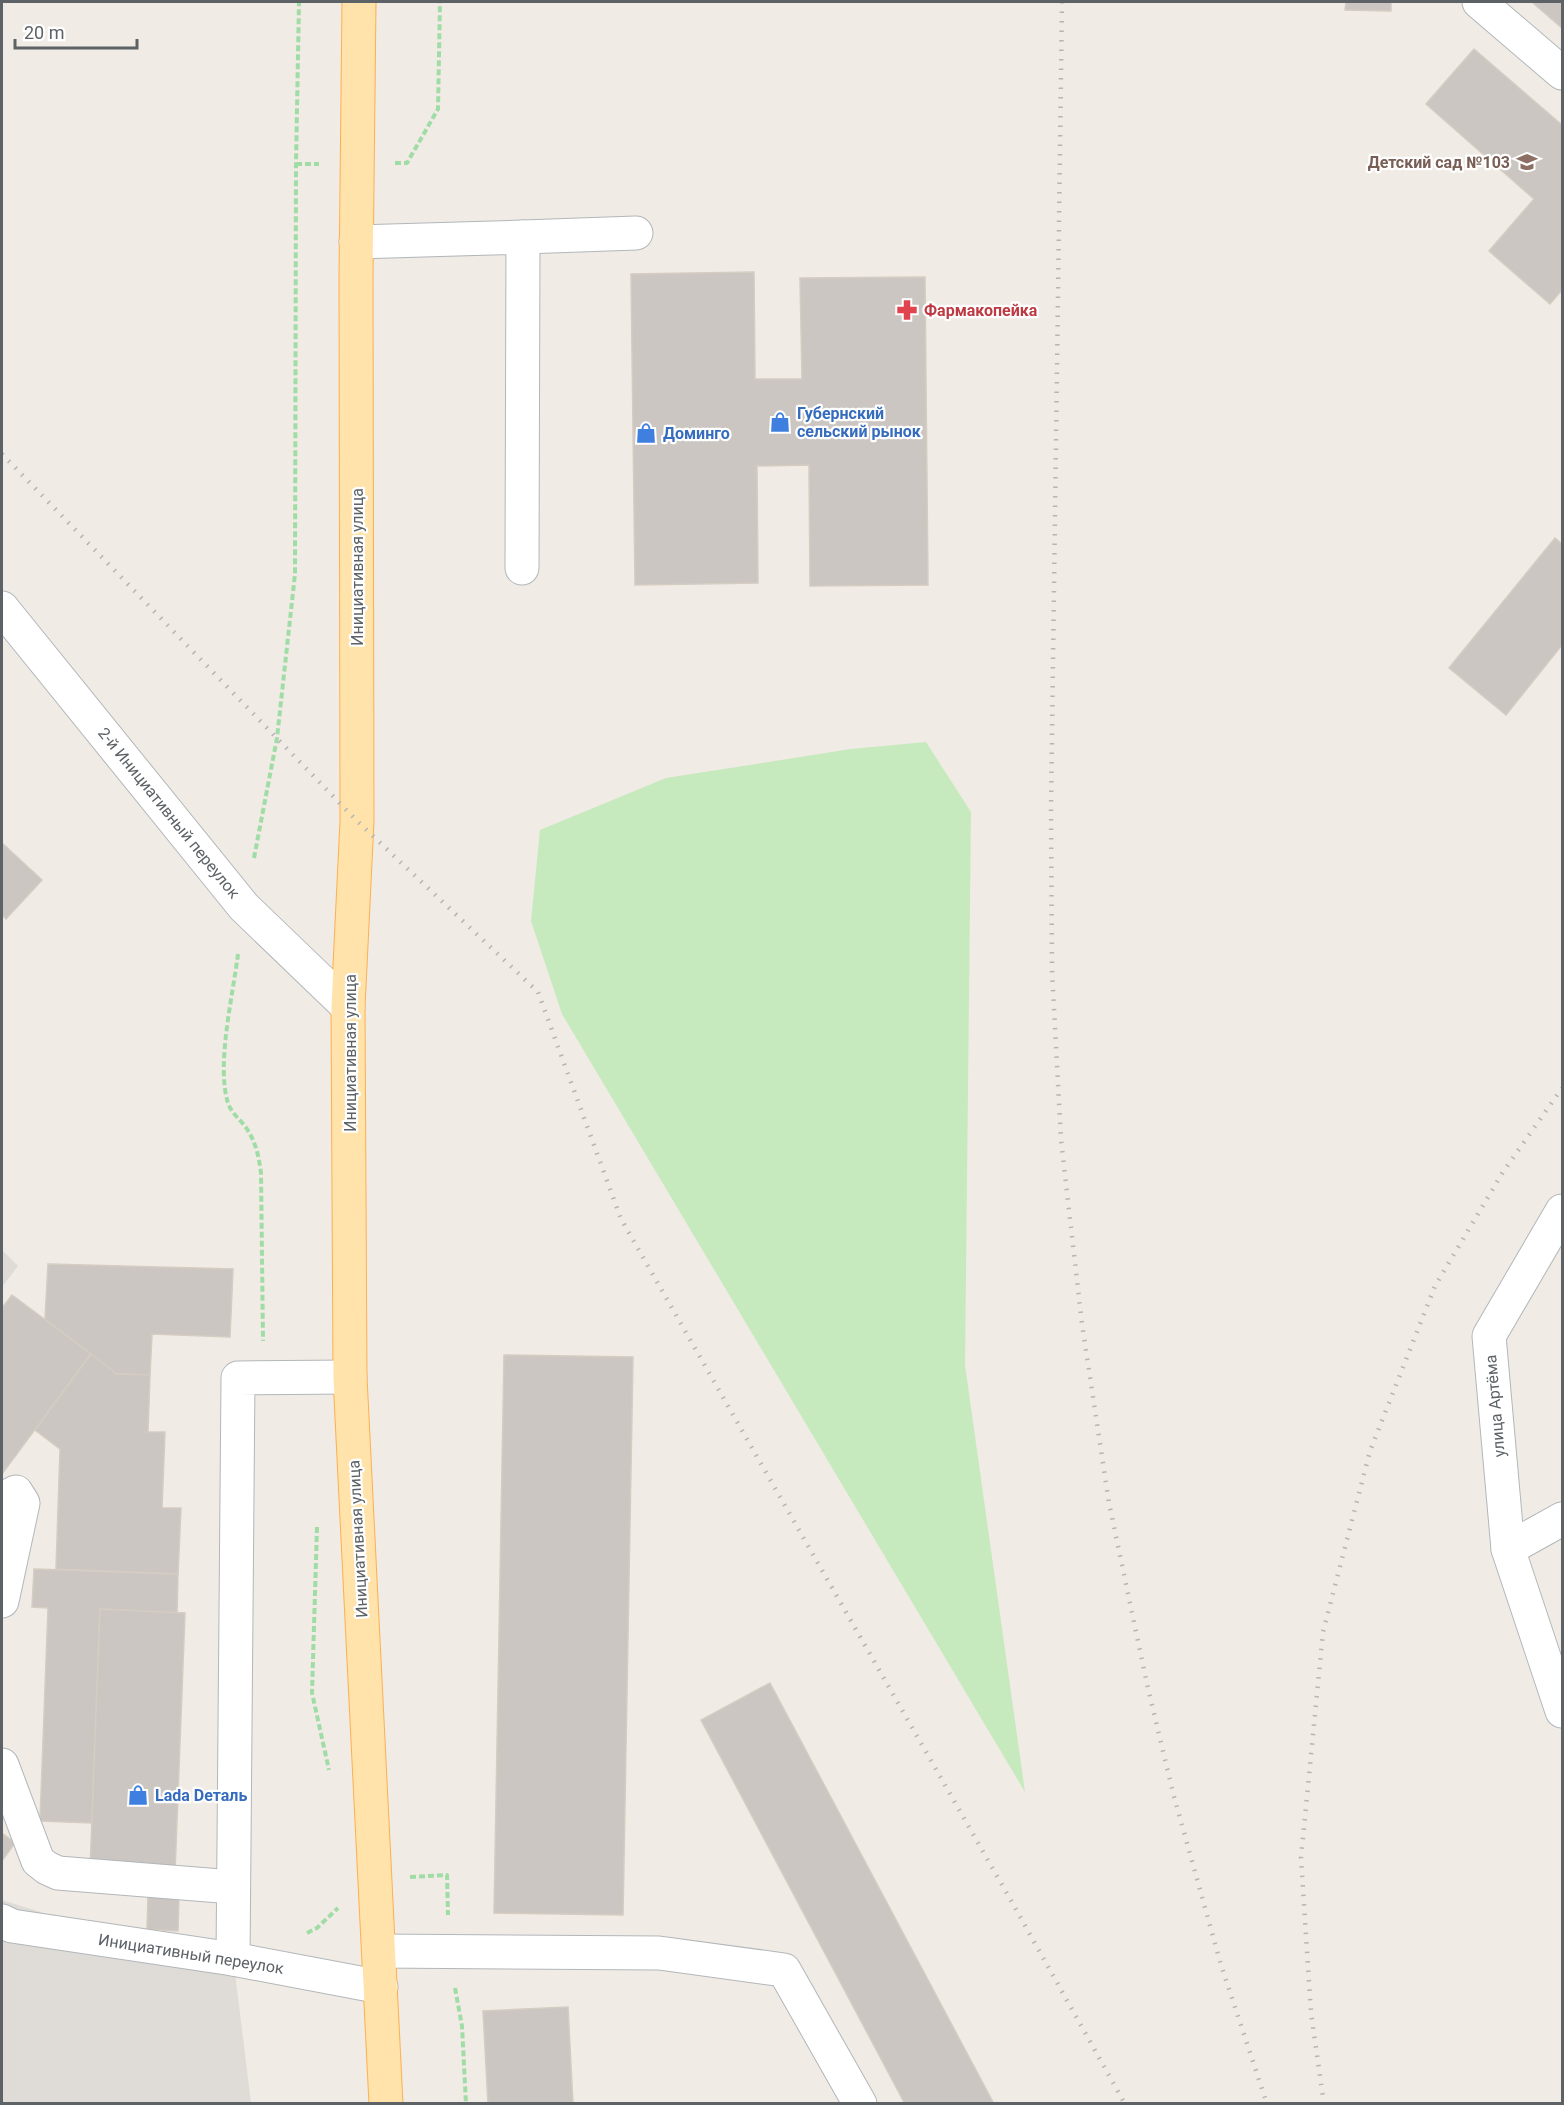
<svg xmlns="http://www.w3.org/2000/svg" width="1564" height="2105" font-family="Roboto,sans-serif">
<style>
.industrial{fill:#dfdbd7}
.green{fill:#c6eabe}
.building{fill:#cbc6c1;stroke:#d5ccc2;stroke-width:1.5}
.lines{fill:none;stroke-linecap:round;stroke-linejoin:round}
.minor-casing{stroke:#b2b7ba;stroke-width:35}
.major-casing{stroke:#feaf4f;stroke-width:35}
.path{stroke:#a0dda6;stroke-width:4;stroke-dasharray:6 3;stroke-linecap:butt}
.minor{stroke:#fff;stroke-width:33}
.major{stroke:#ffe3aa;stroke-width:33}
.rail{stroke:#b4b5b6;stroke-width:4.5;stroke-dasharray:1.5 8;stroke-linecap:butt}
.labels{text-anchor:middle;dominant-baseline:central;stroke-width:4.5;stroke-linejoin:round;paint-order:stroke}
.education-label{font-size:16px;font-weight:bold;fill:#785e54;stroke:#fff;text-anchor:end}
.health-label{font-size:16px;font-weight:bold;fill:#be3a42;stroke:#fff;text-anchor:start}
.shop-label{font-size:16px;font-weight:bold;fill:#366cbe;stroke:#fff;text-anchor:start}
.street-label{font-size:16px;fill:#5c6266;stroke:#fff}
</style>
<rect width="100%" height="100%" fill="#f0ebe4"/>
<g class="industrial">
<path d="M2,1250L18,1266L2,1287Z"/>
<path d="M2,1900L235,1973L251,2103H2Z"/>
</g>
<path class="green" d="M926,742L971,812L965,1365L1025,1792L562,1014L531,921L540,830L666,778L851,749Z"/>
<g class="building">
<path d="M1346,2H1391V11L1345,10Z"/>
<path d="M1532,2H1562V28Z"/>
<path d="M1474,49L1562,125V290L1550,304L1489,251L1534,199L1426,104Z"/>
<path d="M754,272L755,379H802L800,278L925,277L928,585L810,586L809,465L757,466L758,583L635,585L631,274Z"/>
<path d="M1555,538L1562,544V645L1506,715L1449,668Z"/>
<path d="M2,843L42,880L6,919L2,915Z"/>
<path d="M48,1264L233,1269L230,1337L152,1334L150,1375L117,1374L45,1319Z"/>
<path d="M12,1295L91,1354L2,1474V1308Z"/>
<path d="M91,1354L117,1374L150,1375L148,1432H165L162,1508H181L178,1574L56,1569L60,1449L35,1430Z"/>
<path d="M504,1355L633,1357L623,1915L494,1913Z"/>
<path d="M34,1569L178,1574L177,1613L100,1609L92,1823L40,1821L48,1608L32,1607Z"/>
<path d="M100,1609L185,1613L175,1873L90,1870Z"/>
<path d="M770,1683L994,2104H905L701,1720Z"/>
<path d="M2,1833L15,1843L2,1861Z"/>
<path d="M148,1895L179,1896L178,1931L147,1929Z"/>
<path d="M568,2007L573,2104H488L483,2011Z"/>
</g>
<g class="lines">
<g class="minor-casing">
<g id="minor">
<path d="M1479,2L1562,73"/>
<path d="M523,237L636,233"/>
<path d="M356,242L523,237L522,568"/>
<path d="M2,608L244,907L348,1007"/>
<path d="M1562,1211L1489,1336L1508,1549L1562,1711"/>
<path d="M2,1502L4,1498L16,1492L23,1503L2,1601"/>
<path d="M1508,1549L1562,1519"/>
<path d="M2,1765L38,1861L47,1868L58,1873L233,1887"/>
<path d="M2,1921L12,1926L233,1959L381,1987"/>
<path d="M379,1951L659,1953L784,1970L860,2104"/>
<path d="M233,1959L238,1378L350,1377"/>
</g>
</g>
<g class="major-casing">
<path id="major" d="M359,2L356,278L357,821L348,1007L350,1377L386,2104"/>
</g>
<g class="path">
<path d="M395,163H407L438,109L440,2"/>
<path d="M296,164H319"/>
<path d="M254,858L277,738L295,574L296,164L299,2"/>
<path d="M238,954C233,995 216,1065 228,1103C231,1113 241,1120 247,1129C256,1143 259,1157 261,1173L263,1341"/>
<path d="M317,1527L312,1693L329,1770"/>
<path d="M410,1877L447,1875L448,1915"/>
<path d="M307,1933L317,1928L338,1908"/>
<path d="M455,1988L462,2026L466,2104"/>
</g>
<use href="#minor" class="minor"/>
<use href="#major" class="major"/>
<g class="rail">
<path d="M1062,2L1051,809L1052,970L1061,1140L1082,1324L1109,1503L1147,1684L1173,1793L1221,1965L1267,2104"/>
<path d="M2,454L357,821L538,992L621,1219L1009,1897L1125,2104"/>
<path d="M1324,2104L1311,2013L1301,1858L1323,1632L1370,1451L1435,1286L1503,1172L1562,1088"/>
</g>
</g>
<defs>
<g id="school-bare" transform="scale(1.62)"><path d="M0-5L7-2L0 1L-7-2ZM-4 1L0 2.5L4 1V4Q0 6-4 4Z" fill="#8d6e63" stroke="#fff" stroke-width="2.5" paint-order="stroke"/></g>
<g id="pharmacy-bare" transform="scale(1.62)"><path d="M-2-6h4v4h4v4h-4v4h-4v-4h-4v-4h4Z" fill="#e0444e" stroke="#fff" stroke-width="2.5" paint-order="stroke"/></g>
<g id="shop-bare" transform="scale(1.62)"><path d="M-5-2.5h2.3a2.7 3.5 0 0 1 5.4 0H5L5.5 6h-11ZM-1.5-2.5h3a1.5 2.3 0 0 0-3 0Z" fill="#3f7fe0" stroke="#fff" stroke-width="2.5" paint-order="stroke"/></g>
</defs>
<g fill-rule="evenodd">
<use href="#school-bare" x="1527" y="162"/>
<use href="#pharmacy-bare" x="907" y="310"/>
<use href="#shop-bare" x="780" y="422"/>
<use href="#shop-bare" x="646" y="433"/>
<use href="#shop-bare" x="138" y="1795"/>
</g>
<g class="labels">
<g class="education-label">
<text x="1510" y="162">Детский сад №103</text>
</g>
<g class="health-label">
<text x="924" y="310">Фармакопейка</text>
</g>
<g class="shop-label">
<text x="797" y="413">Губернский<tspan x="797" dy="18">сельский рынок</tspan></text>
<text x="663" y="433">Доминго</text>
<text x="155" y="1795">Lada Dеталь</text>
</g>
<g class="street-label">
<text transform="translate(357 567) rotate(-90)">Инициативная улица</text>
<text transform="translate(169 813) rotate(51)">2-й Инициативный переулок</text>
<text transform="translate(350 1053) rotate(-90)">Инициативная улица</text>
<text transform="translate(1495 1406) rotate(-95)">улица Артёма</text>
<text transform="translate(358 1539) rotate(-93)">Инициативная улица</text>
<text transform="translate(191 1954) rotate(9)">Инициативный переулок</text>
</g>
</g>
<rect width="1564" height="2105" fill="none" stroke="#5c6266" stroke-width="6"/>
<path d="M15 39v9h122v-9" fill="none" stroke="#5c6266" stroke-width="3"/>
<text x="24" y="39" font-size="18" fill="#5c6266" stroke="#ffffff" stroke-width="4.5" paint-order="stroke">20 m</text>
</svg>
